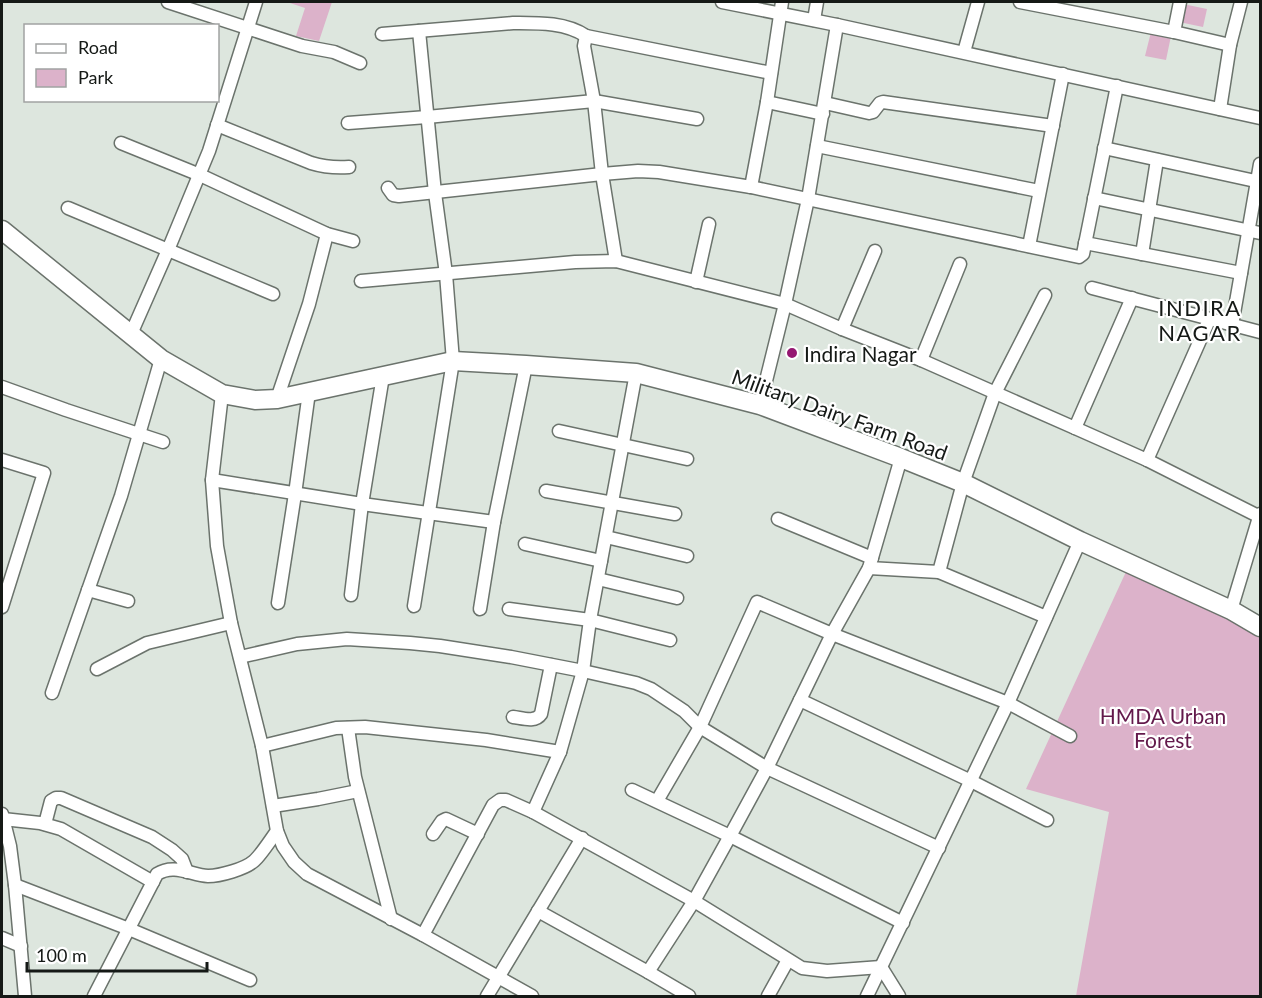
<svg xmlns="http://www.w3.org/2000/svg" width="1262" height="998" font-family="Lato,sans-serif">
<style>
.green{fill:#dcb2ca}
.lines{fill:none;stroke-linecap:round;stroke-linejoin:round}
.minor-casing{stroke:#6b736c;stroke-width:15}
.secondary-casing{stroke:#6b736c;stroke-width:21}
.minor{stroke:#fff;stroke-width:12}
.secondary{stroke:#fff;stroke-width:18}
.poi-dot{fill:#951771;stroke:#fff;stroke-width:2}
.labels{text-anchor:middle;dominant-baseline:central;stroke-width:4.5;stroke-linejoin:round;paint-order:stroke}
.poi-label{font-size:21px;fill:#151916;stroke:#fff;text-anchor:start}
.street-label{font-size:21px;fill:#151916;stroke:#fff}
.park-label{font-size:21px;fill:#63194b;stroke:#fff}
.neighbourhood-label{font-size:22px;letter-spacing:1.5px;fill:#151916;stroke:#fff}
</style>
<rect width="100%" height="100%" fill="#dde6de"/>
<g class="green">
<path d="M287,2H332L319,41L296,36L305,8Z"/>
<path d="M1183,4L1207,9L1203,27L1179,22Z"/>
<path d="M1151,32L1171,36L1166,60L1145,56Z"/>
<path d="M1130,563L1260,629V996H1076L1109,812L1026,789Z"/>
</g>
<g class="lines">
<g class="minor-casing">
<g id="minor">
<path d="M168,2L302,46L334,52L360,63"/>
<path d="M722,2L837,25L1260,118"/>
<path d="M1020,2L1174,32L1230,45"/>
<path d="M814,20L817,2"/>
<path d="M1174,32L1180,2"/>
<path d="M382,34L513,23C537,23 565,22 586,36"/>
<path d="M964,52L978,2"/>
<path d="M767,102L823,114"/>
<path d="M825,103L869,113L873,112L880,103L883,102L1053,126"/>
<path d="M1220,109L1230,45L1241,2"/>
<path d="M348,123L427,117L594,101L697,119"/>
<path d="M217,125L311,163C324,167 336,168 349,167"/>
<path d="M121,143L200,175L327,234L353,241"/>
<path d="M817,146L1039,191"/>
<path d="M1104,148L1260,182"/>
<path d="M751,187L767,102L782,2"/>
<path d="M388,188L393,195L399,196L602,174L638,171L659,172L751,187L1079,257L1083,254L1117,86"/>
<path d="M1094,198L1260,233"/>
<path d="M68,208L273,294"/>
<path d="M1085,243L1241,273"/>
<path d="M1029,246L1063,74"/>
<path d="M1142,254L1157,160"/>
<path d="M616,261L602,174L594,101L584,46L586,36L771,73"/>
<path d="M361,281L575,262L616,261L785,304L842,329L921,360L1075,428L1147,460L1260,517"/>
<path d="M696,282L709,224"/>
<path d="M1092,288L1260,332"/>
<path d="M1232,325L1260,164"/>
<path d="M842,329L875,251"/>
<path d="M131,334L168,250L209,151L256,2"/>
<path d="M921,360L960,264"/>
<path d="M2,387L66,410L163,442"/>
<path d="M222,394L212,480L217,546L231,623L262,746L277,831L283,846L294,862L307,874L423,935L532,996"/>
<path d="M277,399L309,304L327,234"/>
<path d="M760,405L785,304L808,199L837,25"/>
<path d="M1075,428L1132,298"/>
<path d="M559,431L687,459"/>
<path d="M2,460L44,473L2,607"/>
<path d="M1147,460L1209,320"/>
<path d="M212,480L362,504L494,522L526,365"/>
<path d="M546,491L675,514"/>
<path d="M778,519L872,558"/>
<path d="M606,537L687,556"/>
<path d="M525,544L601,561"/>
<path d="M869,568L939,572L1046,617"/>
<path d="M939,572L963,483L995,393L1045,295"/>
<path d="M598,579L677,598"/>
<path d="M88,590L128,601"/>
<path d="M351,595L362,504L383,376"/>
<path d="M278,603L295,494L309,392"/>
<path d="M414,606L453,361L446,274L435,193L419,31"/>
<path d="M480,609L494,522"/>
<path d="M509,609L590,620L670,640"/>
<path d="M1231,610L1260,514"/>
<path d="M240,657L297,644L347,639L410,643L440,646L511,657L583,671L636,683L651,689L684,711L700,727L767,768L939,848"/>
<path d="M97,669L147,643L231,623"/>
<path d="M52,693L121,496L161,359"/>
<path d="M800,700L971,781L1047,820"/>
<path d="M513,717C522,718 535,723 541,714L551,665"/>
<path d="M348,728L355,777L391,919"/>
<path d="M262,746L336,728L365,727L486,740L560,752"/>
<path d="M632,790L730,836L903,923"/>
<path d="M657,801L700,727L757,602L832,634L1008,703L1070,736"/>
<path d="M273,806L318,799L358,791"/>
<path d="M533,812L560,752L583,671L590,620L636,373"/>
<path d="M2,814L10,846L15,885L25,996"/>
<path d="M3,819L40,823L61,829L153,882"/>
<path d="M45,824L51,801L56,798H61L152,837L172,850L182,859L187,872"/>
<path d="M433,834L442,821L446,819L478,834"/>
<path d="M15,885L129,929L250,980"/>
<path d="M538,911L648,972L689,996"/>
<path d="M423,935L493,805L500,800H506L533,812L694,901L802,968L827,971L881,967L899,996"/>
<path d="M2,938L21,946"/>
<path d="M648,972L694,901L730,836L767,768L832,634L869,568L901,458"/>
<path d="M94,996L157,874C174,863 191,875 208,876C220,876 245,869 254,861C261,855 271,839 277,831"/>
<path d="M487,996L582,838"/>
<path d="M768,996L788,960"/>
<path d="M867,996L1008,703L1080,541"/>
</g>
</g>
<g class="secondary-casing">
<path id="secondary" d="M2,230L161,359L222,394L255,400L277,399L453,361L526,365L636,373L760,405L901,458L963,483L1080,541L1231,610L1260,627"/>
</g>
<use href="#minor" class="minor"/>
<use href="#secondary" class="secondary"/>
</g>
<circle class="poi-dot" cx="792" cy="353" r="6"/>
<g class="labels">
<g class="poi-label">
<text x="804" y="353">Indira Nagar</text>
</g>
<g class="street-label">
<text transform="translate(840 414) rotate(20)">Military Dairy Farm Road</text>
</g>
<g class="park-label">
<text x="1163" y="715">HMDA Urban<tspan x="1163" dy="24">Forest</tspan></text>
</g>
<g class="neighbourhood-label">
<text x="1200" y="307">INDIRA<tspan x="1200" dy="25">NAGAR</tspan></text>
</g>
</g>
<rect width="1262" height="998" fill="none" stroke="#151916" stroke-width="6"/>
<rect x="24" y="24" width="195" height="78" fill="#ffffff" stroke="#a1a3a2" stroke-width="1.5"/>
<rect x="36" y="44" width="30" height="9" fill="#ffffff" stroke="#a1a3a2" stroke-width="1.5"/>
<text x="78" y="54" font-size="18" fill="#151916">Road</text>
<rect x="36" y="69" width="30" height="18" fill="#dcb2ca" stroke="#a1a3a2" stroke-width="1.5"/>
<text x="78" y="84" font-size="18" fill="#151916">Park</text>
<path d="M27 962v9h180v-9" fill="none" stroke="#151916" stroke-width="3"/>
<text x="36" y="962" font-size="18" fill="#151916" stroke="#ffffff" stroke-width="4.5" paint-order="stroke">100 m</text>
</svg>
